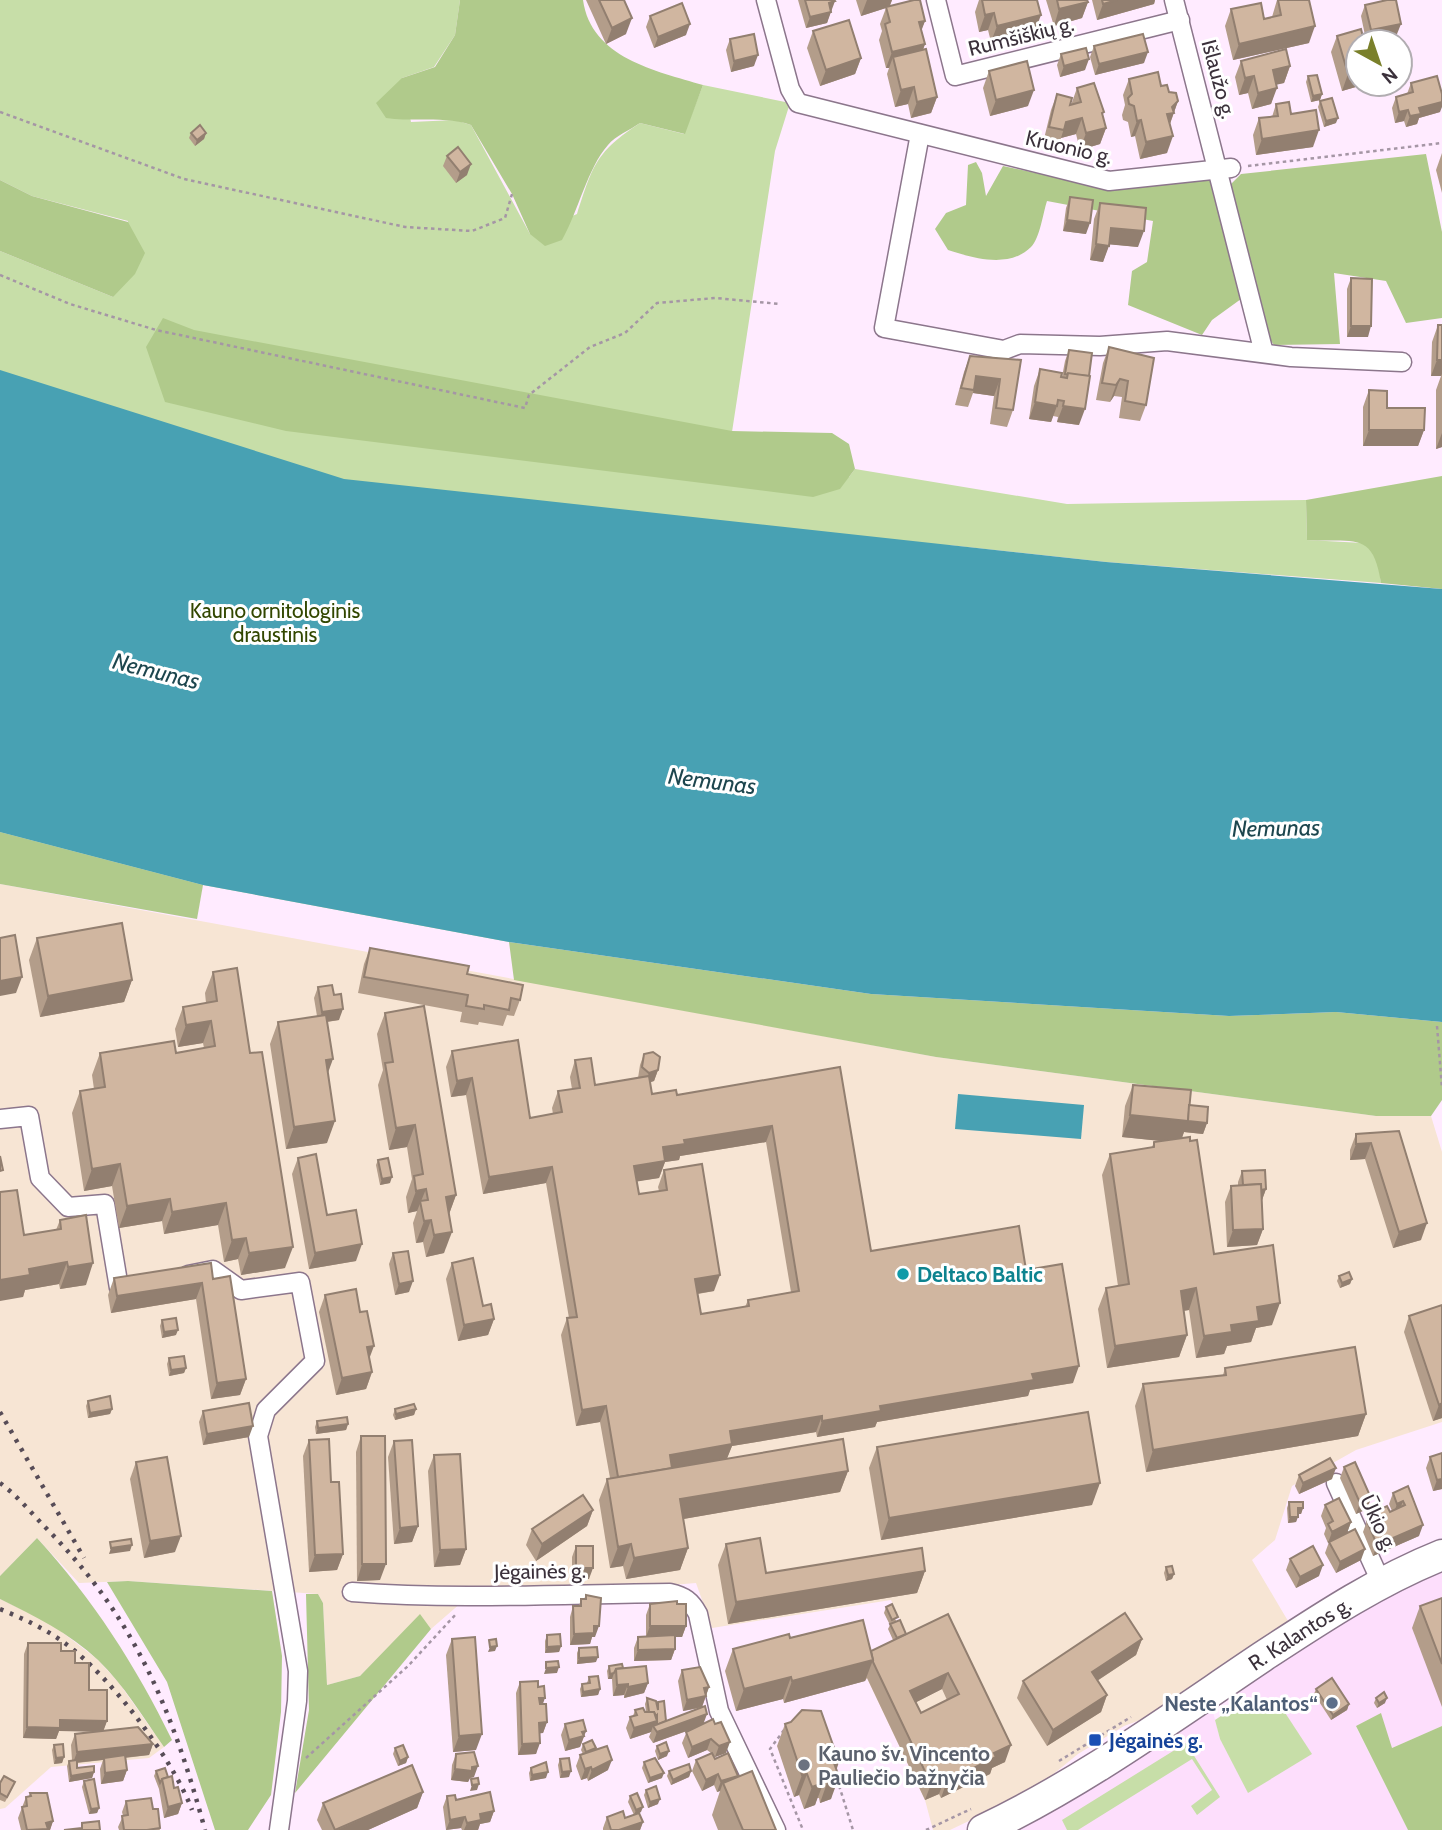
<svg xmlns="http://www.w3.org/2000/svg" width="1442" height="1830" font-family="Cabin,sans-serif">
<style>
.built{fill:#fddefc}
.industrial{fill:#f7e5d4}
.green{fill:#c7dea8}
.forest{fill:#b0ca8b}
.water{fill:#48a1b3}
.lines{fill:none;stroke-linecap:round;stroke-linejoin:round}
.street-casing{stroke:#8c768c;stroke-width:21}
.primary-casing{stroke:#8c768c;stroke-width:33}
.path{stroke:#a596a5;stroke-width:2.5;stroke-dasharray:3.5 3.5;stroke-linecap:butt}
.street{stroke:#fff;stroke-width:18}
.primary{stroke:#fff;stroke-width:30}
.rail{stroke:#574c57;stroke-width:4.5;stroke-dasharray:3.5 7;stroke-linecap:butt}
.wall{fill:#b39d8a;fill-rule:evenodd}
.shaded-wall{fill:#927f70}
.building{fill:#d0b6a0;stroke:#927f70;stroke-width:2;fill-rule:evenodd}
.culture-dot{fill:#0f9aa8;stroke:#fff;stroke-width:2.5}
.service-dot{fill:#5c6f8a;stroke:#fff;stroke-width:2.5}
.transit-dot{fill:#1a4fb4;stroke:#fff;stroke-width:2.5}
.worship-dot{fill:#6b7280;stroke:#fff;stroke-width:2.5}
.labels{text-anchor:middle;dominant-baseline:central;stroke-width:6;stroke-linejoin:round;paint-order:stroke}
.street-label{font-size:21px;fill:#3b313b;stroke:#fff}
.park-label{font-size:21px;fill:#324700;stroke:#fff}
.culture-label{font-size:21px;font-weight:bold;fill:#0d838f;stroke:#fff;text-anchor:start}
.service-label{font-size:21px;font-weight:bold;fill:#4e5e75;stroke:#fff;text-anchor:end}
.transit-label{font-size:21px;font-weight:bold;fill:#164399;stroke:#fff;text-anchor:start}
.worship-label{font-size:21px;font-weight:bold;fill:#5b616d;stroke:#fff;text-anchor:start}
.water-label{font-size:23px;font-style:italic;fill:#1d464e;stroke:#fff}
</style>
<rect width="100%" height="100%" fill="#ffebff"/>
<path class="built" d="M1442,1570V1726L1392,1748L1356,1727L1408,1830H1016L1212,1708L1220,1739L1249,1793L1280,1705L1242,1702L1234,1693L1361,1611Z"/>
<g class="industrial">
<path d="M0,884L936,1057L1376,1116H1431L1442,1152V1422L1356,1450L1292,1486L1275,1540L1252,1560L1288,1621L1146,1718L1124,1726L1078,1754L1051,1776L1017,1798L950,1830H933L925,1800L862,1668L912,1645L891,1600L712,1628L696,1583L462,1602L431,1629L420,1615L360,1676L327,1685L323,1603L318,1594L128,1581L79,1583L37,1538L0,1576Z"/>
<path d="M0,1599L50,1623L97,1659L119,1683L164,1747L149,1758L51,1767L5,1808L0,1809Z"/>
</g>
<g class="green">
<path d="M0,0H460L455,35L434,67L402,78L411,122L455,120L471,125L530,234L577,214C593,165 596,152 640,123L684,134L703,85L790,103L775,151L732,432L849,477L855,469L1067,504L1306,500L1307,540L1363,543C1379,552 1379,566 1381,583L1106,562L948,545L509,942L203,885L0,832V251L113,297L128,221L32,196L0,180Z"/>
<path d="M1242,1702L1280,1705L1312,1754L1248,1793L1220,1739L1215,1720Z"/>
<path d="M1186,1743L1220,1797L1197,1815L1191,1806L1212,1790L1192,1759L1078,1830H1067L1062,1820Z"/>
</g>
<g class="forest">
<path d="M460,0H583C591,58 656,71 703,85L685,134L640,123C630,130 615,136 608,145C588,167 578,212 562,240L545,246L530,234L512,194L471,125C444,116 414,122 386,118L376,103L402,78L435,67L455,35Z"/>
<path d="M1426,154L1442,232V318L1406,323L1386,281L1334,273L1340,344L1274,345L1269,338L1230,185L1241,174Z"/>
<path d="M976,162L982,173L986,196L1003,166L1115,190L1209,180L1214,184L1241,299L1212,320L1202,335L1128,305L1132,271L1147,262L1153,221L1047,201C1043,213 1040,238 1031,247C1009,269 973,258 948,250L935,229L946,213L966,205L968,165Z"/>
<path d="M0,180L32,196L128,222L145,253L135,274L113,297L0,251Z"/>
<path d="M163,318L194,330L732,431L832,433L849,444L855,469L840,489L813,497L286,431L165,402L146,347Z"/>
<path d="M1442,476V589L1381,583C1373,530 1354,543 1307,540L1306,500Z"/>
<path d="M0,832L203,885L197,919L0,884Z"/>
<path d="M509,942L871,994L1229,1016L1336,1012L1442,1022V1100L1431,1116H1376L936,1057L514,980Z"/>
<path d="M37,1538C93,1599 136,1666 172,1740L164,1747C143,1717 124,1685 98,1660C69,1633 35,1616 0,1599V1576Z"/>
<path d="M128,1581L272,1591L282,1656L281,1712L271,1795L248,1830H215L167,1682L107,1582Z"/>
<path d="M306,1594H318L323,1603L327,1685L360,1676L420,1614L431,1629L295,1793L309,1710Z"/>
<path d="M1381,1713L1392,1748L1442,1726V1830H1408L1356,1726Z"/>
</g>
<g class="water">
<path d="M0,370L344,479L1106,562L1442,589V1022L1336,1012L1229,1016L871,994L509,942L203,885L0,832Z"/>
<path d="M958,1094L1084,1105L1081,1139L955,1129Z"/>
</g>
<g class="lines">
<g class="street-casing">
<g id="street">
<path d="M766,0L790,89L798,103L1109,181L1231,168"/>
<path d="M936,0L955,76L1180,20"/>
<path d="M1174,0L1264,353"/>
<path d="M920,134L884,328L1004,350L1020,344L1100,346L1167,341L1291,357L1402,362"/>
<path d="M0,1119L29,1116L40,1178L68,1207L105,1204L119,1288L130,1286"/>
<path d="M188,1275L213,1270L241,1290L300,1282L315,1361L266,1410L258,1436L298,1671L297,1701L279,1830"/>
<path d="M1336,1483L1381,1582"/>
<path d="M352,1592C457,1600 564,1594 670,1593C684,1596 691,1601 698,1614L719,1711L776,1830"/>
</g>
</g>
<g class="primary-casing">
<g id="primary">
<path id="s1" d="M983,1830C1082,1783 1171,1718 1262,1657C1320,1619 1377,1581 1442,1555"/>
</g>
</g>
<g class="path">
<path d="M0,112L184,179L405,227L472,231L505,218L512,194"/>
<path d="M1248,166L1442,143"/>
<path d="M0,275L70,304L156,330L525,408L529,395L590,347L625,333L657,303L715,298L780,304"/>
<path d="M1437,1026L1442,1088"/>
<path d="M784,1730L770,1749L803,1830"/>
<path d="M306,1758L408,1666L457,1613"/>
<path d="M1059,1761L1131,1717"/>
<path d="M837,1779L853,1830"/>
<path d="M926,1830L971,1809"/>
</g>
<use href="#street" class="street"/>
<use href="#primary" class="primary"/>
<g class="rail">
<path d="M0,1412L84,1558"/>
<path d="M0,1483C17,1495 31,1513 46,1528C135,1618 172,1709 205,1830"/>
<path d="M0,1609C24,1619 46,1629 66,1644C111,1677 173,1759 192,1810"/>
</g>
</g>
<g class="wall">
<path d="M586,0H624L626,34L606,44Z"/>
<path d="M798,0H834L827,23L806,28Z"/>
<path d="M856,0H892L890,6L925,21L921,30L925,44L923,50L937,97L931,113L911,118L908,104L895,107L887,74L889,68H886L879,40L882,31L880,24L886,8L861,16Z"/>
<path d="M979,0H1037L1035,31L991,42L988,30L979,32L975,12Z"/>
<path d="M1046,0H1087L1088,2L1082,18L1054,26Z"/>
<path d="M1092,0H1155L1154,4L1097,20Z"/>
<path d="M1277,0H1309V43L1233,60L1225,26L1231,9L1264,19L1272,17Z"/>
<path d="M1365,5L1397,34L1388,37L1358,84H1366L1342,91L1331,52L1337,36L1366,40L1361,16Z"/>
<path d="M650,16L686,35L654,48L646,27Z"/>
<path d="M813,31L861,58L855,74L820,86L807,48Z"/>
<path d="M730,39L754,66L731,72L726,50Z"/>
<path d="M1094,46L1144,63L1095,75L1090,57Z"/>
<path d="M1061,54L1085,70L1060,77L1057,65Z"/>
<path d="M1241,61L1290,66L1284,83L1277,84L1271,104L1252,109L1248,93L1239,95L1235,77Z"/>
<path d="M989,71L1028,106L990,116L983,88Z"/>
<path d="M1308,76L1322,94L1320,100L1311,102L1306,82Z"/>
<path d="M1129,79L1161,86L1169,92L1178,101L1170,124L1167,153L1140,159L1135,136L1131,137L1128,122L1123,120L1122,115L1125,105L1123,95Z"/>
<path d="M1411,83L1440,112L1419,118L1417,124L1406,127L1404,121L1395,123L1392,108L1396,97L1407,94Z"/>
<path d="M1077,88L1103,117L1106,128L1100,144L1080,150L1076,134L1061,138L1058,147L1043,143L1051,110L1057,94L1071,105Z"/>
<path d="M1320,101L1336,123L1324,127L1318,107Z"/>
<path d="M1276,104L1291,114L1313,147L1256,155L1253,135L1259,118L1272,117Z"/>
<path d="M191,133H206L204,139L195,146L189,138Z"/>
<path d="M1442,153V193L1436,170Z"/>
<path d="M447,156L467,175L456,183L443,166Z"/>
<path d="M1070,197L1086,234L1063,231L1066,208Z"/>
<path d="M1100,203L1138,247L1109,244L1103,262L1090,260L1094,219Z"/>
<path d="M1351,278L1368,337H1347V289Z"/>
<path d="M1438,325H1442V447L1436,449V390L1441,376H1431L1432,342Z"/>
<path d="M1109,347L1146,405L1140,421L1119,418L1122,397L1114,396L1110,402L1096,400L1103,363Z"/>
<path d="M1069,350L1079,425L1057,422L1058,417L1053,416L1051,422L1029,419L1034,386L1040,369L1062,377L1065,361Z"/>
<path d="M970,356L1021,360L1013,410L1007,427L990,424L994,396L973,393L968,407L955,405L964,372Z"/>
<path d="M1369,390L1387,408L1424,430L1418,446H1363V407Z"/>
<path d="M37,938L132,980L124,1002L40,1017L29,960Z"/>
<path d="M370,948L467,974L520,1000L514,1016L507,1015L503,1026L479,1022L478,1025L460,1022L462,1012L358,993L364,964Z"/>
<path d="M213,972L285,1268L241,1275L238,1259L224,1262L218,1225L164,1234L162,1221L119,1228L112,1186L84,1191L72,1113L80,1091L94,1089L92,1075L100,1053H176L204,1048L203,1043L178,1047L175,1029L183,1007L206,1003L205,993Z"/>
<path d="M318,987L334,995L339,1020L327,1022V1143L286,1149L270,1044L278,1022L317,1016L314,998Z"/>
<path d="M385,1013L456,1195L449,1214L444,1253L426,1257L423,1242L416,1243L413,1223L417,1211L408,1213L406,1197L412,1179L407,1147L389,1150L378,1085L383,1070L377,1034Z"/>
<path d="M452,1051L530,1118L553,1114L552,1108L558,1091L572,1089L570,1077L575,1060L595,1085L638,1078L640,1065L644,1054L658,1070L654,1081L650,1082L652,1094L677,1095L840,1067L871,1251L1026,1270L1073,1383L1030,1390L1028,1396L877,1422L875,1427L817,1437L816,1432L732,1446L727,1458L848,1471L840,1492L683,1519L688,1548L680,1570L626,1579L623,1566L610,1568L599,1500L607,1479L610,1478L600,1422L576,1426L561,1335L567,1318H569L546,1183L483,1194L466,1095L451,1097L446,1067ZM766,1142L791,1292L748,1300L745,1307L701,1314L698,1294L714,1291L664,1170L658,1187L659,1191L639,1194L637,1181L659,1178L665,1162L679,1160L680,1156Z"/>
<path d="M1133,1085L1189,1105L1207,1123L1203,1134L1184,1132L1182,1138L1214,1254L1272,1325L1256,1328L1251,1342L1227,1346L1224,1354L1196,1358L1189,1310L1184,1311L1187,1335L1179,1357L1107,1368L1098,1309L1106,1288L1118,1286L1102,1175L1110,1154L1152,1147L1154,1142L1162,1141L1122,1137L1125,1106Z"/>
<path d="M1399,1131L1421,1240L1393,1248L1365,1159L1350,1160V1150L1356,1134Z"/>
<path d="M298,1158L327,1215L356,1261L309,1269L292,1174Z"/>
<path d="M378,1160L390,1183L380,1185L376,1165Z"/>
<path d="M1242,1171L1266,1189L1262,1200L1263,1229L1257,1245L1227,1247L1225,1202L1231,1186L1238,1185V1182Z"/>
<path d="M60,1220L86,1285L60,1289L59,1284L25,1290L23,1297L24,1235L56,1230Z"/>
<path d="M393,1253L409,1292L395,1295L389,1264Z"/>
<path d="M452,1263L494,1319L488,1335L458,1341L446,1279Z"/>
<path d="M1339,1276L1352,1279L1350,1284L1340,1288L1337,1281Z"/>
<path d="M114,1278L213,1279L246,1379L240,1395L211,1399L196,1299L111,1313L108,1295Z"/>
<path d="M325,1295L369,1359L372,1372L366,1389L336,1395L319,1312Z"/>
<path d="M1442,1305V1418L1433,1421L1404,1332L1409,1316Z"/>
<path d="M162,1320L176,1335L162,1338L160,1326Z"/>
<path d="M169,1358L186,1368L184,1373L169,1376L167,1364Z"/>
<path d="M1225,1368L1366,1414L1358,1436L1146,1472L1135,1406L1143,1384L1223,1375Z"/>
<path d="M88,1401L112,1409L110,1414L88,1418L86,1406Z"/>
<path d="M395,1409H416L414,1415L395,1420L393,1415Z"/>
<path d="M203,1411L249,1437L203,1445L199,1422Z"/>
<path d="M317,1421L348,1424L346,1430L316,1434L315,1427Z"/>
<path d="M361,1436L380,1580L357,1581L356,1452Z"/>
<path d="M309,1440L343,1554L337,1570L309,1572L303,1456Z"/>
<path d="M394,1441L418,1526L412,1542L394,1544L388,1457Z"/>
<path d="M877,1447L1092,1505L881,1540L869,1468Z"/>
<path d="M434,1455L466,1549L460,1565L434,1567L428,1471Z"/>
<path d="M1430,1457L1442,1489L1433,1491L1426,1468Z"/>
<path d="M136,1462L175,1552L144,1558L130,1479Z"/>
<path d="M1344,1467L1371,1498L1367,1509L1356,1514L1340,1478Z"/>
<path d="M1299,1475L1332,1479L1299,1494L1295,1486Z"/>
<path d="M1408,1486L1419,1536L1373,1556L1363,1532L1367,1521L1372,1519L1375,1512L1392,1511L1389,1504L1393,1493Z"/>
<path d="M1289,1502L1303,1508L1301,1514H1298L1296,1522L1288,1523L1287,1508Z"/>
<path d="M1325,1505L1351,1522L1347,1533L1361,1560L1336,1573L1325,1553L1329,1542L1328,1543L1324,1534L1326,1528L1321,1516Z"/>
<path d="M593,1510L587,1526L536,1561L526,1545L532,1529Z"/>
<path d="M726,1544L766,1573L925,1571L917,1593L728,1624L718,1565Z"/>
<path d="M576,1546L589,1579H572V1557Z"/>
<path d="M1290,1559L1319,1576L1296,1588L1286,1570Z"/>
<path d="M1166,1567L1174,1574L1172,1579L1166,1581L1164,1573Z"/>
<path d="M586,1595L595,1637H592L590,1644L570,1645V1617L573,1606H579L581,1599H584Z"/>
<path d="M1442,1598V1707L1412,1628L1420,1606Z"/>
<path d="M650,1604H677L686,1626L682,1637H675V1649L671,1660L634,1661V1648L638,1637H646V1615Z"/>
<path d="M886,1607L906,1634L948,1614L1005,1762L992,1768L990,1774L941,1798L939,1794L925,1800L867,1678L865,1681L784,1703L783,1699L736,1711L725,1671L733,1649L871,1651L893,1640L888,1629L890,1625L884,1613ZM942,1689L947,1700L921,1713L916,1702Z"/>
<path d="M547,1635L561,1646L559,1652L545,1653V1641Z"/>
<path d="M452,1639L476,1750L453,1752L446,1655Z"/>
<path d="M1142,1639L1136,1655L1097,1681L1107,1695L1101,1712L1047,1746L1017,1698L1023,1681Z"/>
<path d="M28,1643L61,1651L75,1663L89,1690L107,1721L103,1731L153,1744L149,1755L125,1758L127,1770L123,1781L101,1784L100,1769L103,1760L77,1763V1768L94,1772L92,1778L69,1782L67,1766L69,1761L72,1760L71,1745L75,1734L96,1731H59L56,1739L23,1738L24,1654Z"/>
<path d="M579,1648L596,1662L577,1664V1653Z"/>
<path d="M609,1666L623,1668L648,1683L644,1693L624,1698V1695L613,1696L612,1679H608L607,1671Z"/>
<path d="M682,1670L709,1687L702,1707L704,1723L726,1753L715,1757L713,1755L715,1759L738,1776L776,1830H718L712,1815L720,1791L717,1792L714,1785L702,1791L692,1771L696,1760L711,1753L707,1750L688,1758L682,1743L687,1731L653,1743L649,1737L651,1732L630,1739L626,1728L630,1717L633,1716L635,1710L646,1712L645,1704L647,1698L657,1704L658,1702L666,1721L700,1708L683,1711L678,1681Z"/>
<path d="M589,1677L600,1689L598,1695L581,1697L580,1689L582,1684L587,1683Z"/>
<path d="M520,1682L538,1687L543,1704L547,1722L543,1733H540L536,1754L518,1755L516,1693Z"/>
<path d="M1316,1689L1349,1704L1347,1710L1331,1720L1314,1694Z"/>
<path d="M1376,1698L1385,1703L1377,1708L1374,1703Z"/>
<path d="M565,1724L586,1731L580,1747L565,1751L561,1735Z"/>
<path d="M785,1724L836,1769L831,1799L820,1803L819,1798H817L815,1805L804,1809L799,1795L794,1797L777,1746Z"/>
<path d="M583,1744L596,1748L595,1750L608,1770L588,1781L587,1778L581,1780L576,1766L580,1755L583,1754L581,1750Z"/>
<path d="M54,1745L64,1757L62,1763L54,1764L52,1750Z"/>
<path d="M657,1746L667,1756L658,1760L655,1751Z"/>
<path d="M395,1748L408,1757L406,1763L398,1766L393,1754Z"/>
<path d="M456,1754L474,1777L470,1778L468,1782L451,1780L452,1765Z"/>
<path d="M560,1759L569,1777L560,1778L558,1765Z"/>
<path d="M644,1762L662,1778L648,1783L642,1768Z"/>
<path d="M531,1768L546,1778L530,1781L529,1773Z"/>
<path d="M156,1771L168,1777L174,1788L182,1803L178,1814L164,1818L159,1789L154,1776Z"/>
<path d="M669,1771H691L689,1777L671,1785L667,1776Z"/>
<path d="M84,1781L99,1808L97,1813L89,1814L82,1787Z"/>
<path d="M0,1783L13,1787L5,1802L0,1800Z"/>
<path d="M646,1790L658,1804L648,1808L644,1795Z"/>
<path d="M423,1792L417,1808L368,1830H322L317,1820L323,1803Z"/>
<path d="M30,1793L53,1821L50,1830H21L18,1818L26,1797H29Z"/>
<path d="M447,1796L494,1811L490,1822L480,1824L478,1830H462L461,1828L446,1830L443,1807Z"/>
<path d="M630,1796L641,1812L634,1815L628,1802Z"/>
<path d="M126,1801L153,1809L160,1830H119L118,1827L123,1816L122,1812Z"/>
<path d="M607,1817L643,1822L640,1830H603V1828Z"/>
</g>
<g class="shaded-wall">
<path d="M867,0H892L889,7L861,16Z"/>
<path d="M1117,0H1155L1154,4L1097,20L1103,4Z"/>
<path d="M835,1L827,23L806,28L810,17L829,3Z"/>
<path d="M1088,2L1082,18L1054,26L1059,9Z"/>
<path d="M994,13L988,30L979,32L985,15Z"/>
<path d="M1041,15L1035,31L991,42L997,26Z"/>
<path d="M632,18L626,34L606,44L612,28Z"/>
<path d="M925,21L919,37V22Z"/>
<path d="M690,24L686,35L654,48L658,37Z"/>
<path d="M1401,24L1397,34L1367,41L1371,30Z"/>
<path d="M1315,26L1309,43L1233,60L1239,44Z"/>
<path d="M925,44L919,60L893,57L889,68H886L892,52Z"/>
<path d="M1148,52L1144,63L1095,75L1099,64Z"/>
<path d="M758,55L754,66L731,72L734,61Z"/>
<path d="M861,58L855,74L820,86L826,70Z"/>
<path d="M1089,59L1085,70L1060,77L1064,66Z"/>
<path d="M1290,66L1284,83L1267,87L1273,70Z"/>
<path d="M1358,72V84H1366L1342,91L1348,74Z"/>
<path d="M1254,76L1248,93L1239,95L1245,78Z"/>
<path d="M914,87L908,104L895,107L901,90Z"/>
<path d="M1277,88L1271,104L1252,109L1258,93Z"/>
<path d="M1034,90L1028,106L990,116L996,100Z"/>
<path d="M1322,94L1320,100L1311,102L1313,96Z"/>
<path d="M937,97L931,113L911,118L917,102Z"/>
<path d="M1178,101L1168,129L1167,114L1172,107Z"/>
<path d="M1442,102V107L1440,112L1419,118L1417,124L1406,127L1410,116L1419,108Z"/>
<path d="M1408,110L1404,121L1395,123L1399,112Z"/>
<path d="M1082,118L1076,134L1061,138L1066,122Z"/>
<path d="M1338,118L1336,123L1324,127L1326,121Z"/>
<path d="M1141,120L1135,136L1131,137L1137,121Z"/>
<path d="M1106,128L1100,144L1080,150L1086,133Z"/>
<path d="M1319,130L1313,147L1256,155L1262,139Z"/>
<path d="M206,133L204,139L195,146L197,140Z"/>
<path d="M1173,136L1167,153L1140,159L1146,142Z"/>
<path d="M471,164L467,175L456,183L460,172Z"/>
<path d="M1067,220L1090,223L1086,234L1063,231Z"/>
<path d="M1111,228L1144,231L1138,247L1105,244Z"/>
<path d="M1096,244L1109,246L1103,262L1090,260Z"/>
<path d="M1351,326H1371L1368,337H1347Z"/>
<path d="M1437,360H1442V376V374L1441,376H1431Z"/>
<path d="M976,376L1000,379L994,396L973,393Z"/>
<path d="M1120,379L1114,396L1110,402L1116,385Z"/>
<path d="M1035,402L1057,406L1051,422L1029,419Z"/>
<path d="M1063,406L1085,409L1079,425L1057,422Z"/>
<path d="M1369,430H1424L1418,446H1363Z"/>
<path d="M1442,433V447L1436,449Z"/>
<path d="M22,977L16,993L0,996V981Z"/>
<path d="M132,980L124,1002L40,1017L48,996Z"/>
<path d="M343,1009L339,1020L318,1023L322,1012Z"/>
<path d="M211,1021L203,1043L178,1047L186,1025Z"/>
<path d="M333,1059L325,1081L326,1060Z"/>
<path d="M658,1070L654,1081L645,1084L649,1073Z"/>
<path d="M472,1078L466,1095L451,1097L457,1081Z"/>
<path d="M1130,1115L1207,1123L1203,1134L1184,1132L1180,1143L1122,1137Z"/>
<path d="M335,1121L327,1143L286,1149L294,1127Z"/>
<path d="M415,1125L407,1147L389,1150L396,1128Z"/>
<path d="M772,1126L766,1142L680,1156L679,1160L665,1162L659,1178L628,1183L634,1166L663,1147L684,1140Z"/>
<path d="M1371,1143L1365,1159L1350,1160L1356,1144Z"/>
<path d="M120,1164L112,1186L84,1191L92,1169Z"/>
<path d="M552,1167L546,1183L483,1194L489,1177Z"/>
<path d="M392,1177L390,1183L380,1185L382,1179Z"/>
<path d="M426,1189L417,1211L408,1213L416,1191Z"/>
<path d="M1266,1189L1262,1200L1239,1201L1243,1191Z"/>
<path d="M456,1195L448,1217L446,1197Z"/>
<path d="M170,1199L162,1221L119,1228L127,1206Z"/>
<path d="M226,1203L218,1225L164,1234L172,1212Z"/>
<path d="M431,1220L423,1242L416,1243L424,1221Z"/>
<path d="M1427,1223L1421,1240L1393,1248L1399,1232Z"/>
<path d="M1263,1229L1257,1245L1227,1247L1233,1230Z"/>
<path d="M452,1232L444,1253L426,1257L434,1235Z"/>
<path d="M246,1238L238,1259L224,1262L232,1240Z"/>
<path d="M362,1244L356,1261L309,1269L315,1253Z"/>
<path d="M293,1247L285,1268L241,1275L249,1253Z"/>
<path d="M67,1262L59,1284L25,1290L23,1297L0,1301V1280L29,1269Z"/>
<path d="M93,1263L86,1285L60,1289L68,1267Z"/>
<path d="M720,1275L714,1291L689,1295L695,1279Z"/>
<path d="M1352,1279L1350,1284L1340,1288L1342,1283Z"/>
<path d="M413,1281L409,1292L395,1295L399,1284Z"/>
<path d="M202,1283L196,1299L111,1313L117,1296Z"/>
<path d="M1196,1288L1189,1310L1173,1312L1181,1291Z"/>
<path d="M1280,1303L1272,1325L1256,1328L1251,1342L1227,1346L1224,1354L1196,1358L1204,1336L1231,1325L1257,1307Z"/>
<path d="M494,1319L488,1335L458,1341L464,1325Z"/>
<path d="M178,1330L176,1335L162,1338L164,1332Z"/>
<path d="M1187,1335L1179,1357L1107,1368L1115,1346Z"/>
<path d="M374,1346L368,1362L367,1347Z"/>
<path d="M1079,1366L1073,1383L1030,1390L1028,1396L877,1422L875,1427L817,1437L822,1421L880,1406L1032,1374Z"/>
<path d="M186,1368L184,1373L169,1376L171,1370Z"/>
<path d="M372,1372L366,1389L336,1395L342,1378Z"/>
<path d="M246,1379L240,1395L211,1399L217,1383Z"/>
<path d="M1442,1403V1418L1433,1421L1439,1405Z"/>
<path d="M606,1406L600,1422L576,1426L582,1410Z"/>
<path d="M112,1409L110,1414L88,1418L90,1413Z"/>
<path d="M416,1409L414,1415L395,1420L396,1414Z"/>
<path d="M1366,1414L1358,1436L1146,1472L1153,1450Z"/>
<path d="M822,1416L816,1432L732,1446L726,1461L664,1471L670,1455L730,1431Z"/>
<path d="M348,1424L346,1430L316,1434L318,1428Z"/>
<path d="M253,1426L249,1437L203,1445L207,1434Z"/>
<path d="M1336,1468L1332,1479L1299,1494L1303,1483Z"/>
<path d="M848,1471L840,1492L672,1521L680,1499Z"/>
<path d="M1442,1479V1489L1433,1491L1437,1480Z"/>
<path d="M1100,1483L1092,1505L881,1540L889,1518Z"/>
<path d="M1371,1498L1367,1509L1356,1514L1360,1503Z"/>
<path d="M1403,1501L1399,1512L1393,1515L1397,1504Z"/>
<path d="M1298,1508H1303L1301,1514H1296Z"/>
<path d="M593,1510L587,1526L536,1561L542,1544Z"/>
<path d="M1290,1517H1298L1296,1522L1288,1523Z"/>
<path d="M1351,1522L1347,1533L1328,1543L1332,1532Z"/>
<path d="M1423,1525L1419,1536L1373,1556L1377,1545Z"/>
<path d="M418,1526L412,1542L394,1544L400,1528Z"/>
<path d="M181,1536L175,1552L144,1558L150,1541Z"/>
<path d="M631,1544L623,1566L610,1568L618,1547Z"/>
<path d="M132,1545L130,1551L109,1554L111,1548Z"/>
<path d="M688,1548L680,1570L626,1579L634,1558Z"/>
<path d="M466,1549L460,1565L434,1567L440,1550Z"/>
<path d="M1365,1549L1361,1560L1336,1573L1340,1562Z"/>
<path d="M343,1554L337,1570L309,1572L315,1555Z"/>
<path d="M362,1564H386L380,1580L357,1581Z"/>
<path d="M1323,1565L1319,1576L1296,1588L1300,1577Z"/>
<path d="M576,1568H593L589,1579H572Z"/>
<path d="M925,1571L917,1593L728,1624L736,1602Z"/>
<path d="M1174,1574L1172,1579L1166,1581L1168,1575Z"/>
<path d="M594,1626H599L595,1637H592L590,1644L570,1645L574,1634Z"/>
<path d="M650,1626H686L682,1637H646Z"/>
<path d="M1142,1639L1136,1655L1086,1688L1092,1672Z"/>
<path d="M497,1646L495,1651L488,1652L490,1647Z"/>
<path d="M561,1646L559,1652L545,1653L547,1647Z"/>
<path d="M675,1649L671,1660L634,1661L638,1650Z"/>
<path d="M598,1657L596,1662L577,1664L579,1658Z"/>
<path d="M873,1660L865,1681L784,1703L792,1681Z"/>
<path d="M559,1667L557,1673L544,1674L546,1668Z"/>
<path d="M614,1673L612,1679H608L610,1674Z"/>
<path d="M948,1673L942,1689L905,1708L910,1691Z"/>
<path d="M791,1677L783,1699L736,1711L744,1689Z"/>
<path d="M648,1683L644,1693L624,1698L628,1687Z"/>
<path d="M628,1684L624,1695L613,1696L617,1685Z"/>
<path d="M709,1687L702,1707L683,1711L687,1700L704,1688Z"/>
<path d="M600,1689L598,1695L581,1697L583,1692Z"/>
<path d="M1107,1695L1101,1712L1047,1746L1053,1730Z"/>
<path d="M539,1698H545L541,1709H535Z"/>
<path d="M1387,1698L1385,1703L1377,1708L1379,1703Z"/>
<path d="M1349,1704L1347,1710L1331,1720L1333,1715Z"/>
<path d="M707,1714L703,1725L653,1743L657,1732Z"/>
<path d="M60,1720L107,1721L103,1732L59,1731L56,1739L23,1738L27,1727Z"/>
<path d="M657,1721L654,1728L653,1726L651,1732L630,1739L634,1728Z"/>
<path d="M547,1722L543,1733L535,1734L539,1723Z"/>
<path d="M586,1731L580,1747L565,1751L569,1740L582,1732Z"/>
<path d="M482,1734L476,1750L453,1752L459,1736Z"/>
<path d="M711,1739L707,1750L688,1758L692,1747Z"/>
<path d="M730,1742L726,1753L715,1757L719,1746Z"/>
<path d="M540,1743L536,1754L518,1755L522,1744Z"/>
<path d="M153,1744L149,1755L73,1763L77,1752Z"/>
<path d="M1011,1745L1005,1762L992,1768L990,1774L941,1798L947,1781L994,1753Z"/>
<path d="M669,1751L667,1756L658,1760L660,1754Z"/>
<path d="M64,1757L62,1763L54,1764L56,1758Z"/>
<path d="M408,1757L406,1763L398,1766L400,1761Z"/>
<path d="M612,1760L608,1770L588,1781L592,1770Z"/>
<path d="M839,1762L833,1780L839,1777L831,1799L820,1803L834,1763Z"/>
<path d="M478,1766L474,1777L470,1778L468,1782L451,1780L455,1769Z"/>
<path d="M591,1767L587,1778L581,1780L585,1769Z"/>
<path d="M127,1770L123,1781L101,1784L105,1773Z"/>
<path d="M571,1771L569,1777L560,1778L562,1772Z"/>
<path d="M691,1771L689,1777L671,1785L673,1780Z"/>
<path d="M94,1772L92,1778L69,1782L71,1776Z"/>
<path d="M548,1772L546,1778L530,1781L532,1775Z"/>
<path d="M664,1773L662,1778L648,1783L650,1778Z"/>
<path d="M718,1774L714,1785L702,1791L706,1780Z"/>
<path d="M807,1774L799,1795L794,1797L802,1775Z"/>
<path d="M738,1776L734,1787L723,1783L720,1791L717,1792L721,1781Z"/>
<path d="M826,1776L815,1805L804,1809L812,1787L821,1778Z"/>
<path d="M945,1778L939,1794L925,1800L931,1784Z"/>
<path d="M479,1784L477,1790L470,1791L472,1785Z"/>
<path d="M423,1792L417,1808L368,1830H337Z"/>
<path d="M660,1799L658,1804L648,1808L650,1802Z"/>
<path d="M182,1803L178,1814L164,1818L168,1807Z"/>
<path d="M643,1807L641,1812L634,1815L636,1810Z"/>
<path d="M99,1808L97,1813L89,1814L91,1809Z"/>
<path d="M494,1811L490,1822L480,1824L478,1830H464L467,1823L480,1814Z"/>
<path d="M465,1817L461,1828L446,1830L450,1820Z"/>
<path d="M53,1821L50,1830H44L46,1823Z"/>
<path d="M643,1822L640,1830H619Z"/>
</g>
<g class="building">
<path d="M599,0H624L632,18L612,28Z"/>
<path d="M805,0H834L835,1L829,3L831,12L810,17Z"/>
<path d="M914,0H920L925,21L919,22L925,44L892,52L885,24L890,22L886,7Z"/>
<path d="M982,0H1037L1041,15L997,26L994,13L985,15Z"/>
<path d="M1057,0H1087L1088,2L1059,9Z"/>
<path d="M1102,0H1117L1103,4Z"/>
<path d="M1278,0H1309L1315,26L1239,44L1231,9L1261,3L1264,19L1281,15Z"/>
<path d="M1387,0H1396L1401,24L1371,30L1365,5Z"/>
<path d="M682,3L690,24L658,37L650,16Z"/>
<path d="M849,20L861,58L826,70L813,31Z"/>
<path d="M1361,29L1364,41L1387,34L1390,42H1358V72L1348,74L1337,36Z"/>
<path d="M754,34L758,55L734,61L730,39Z"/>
<path d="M1143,34L1148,52L1099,64L1094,46Z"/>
<path d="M1086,48L1089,59L1064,66L1061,54Z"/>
<path d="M926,49L937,97L917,102L914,87L901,90L893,57Z"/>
<path d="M1286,49L1290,66L1273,70L1277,88L1258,93L1254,76L1245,78L1241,61Z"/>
<path d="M1027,61L1034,90L996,100L989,71Z"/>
<path d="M1158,72L1161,86L1167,85L1169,92L1176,93L1178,101L1172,107L1174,113L1167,114L1173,136L1146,142L1141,120L1137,121L1134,106L1129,104L1128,98L1132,94L1129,79Z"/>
<path d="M1317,75L1322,94L1313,96L1308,76Z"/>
<path d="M1437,76L1442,94V102L1419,108L1421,114L1410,116L1408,110L1399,112L1396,97L1413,92L1411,83Z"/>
<path d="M1094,83L1104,112L1102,113L1106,128L1086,133L1082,118L1066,122L1064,130L1049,127L1057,94L1072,98L1070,105L1081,102L1077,88Z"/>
<path d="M1332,98L1338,118L1326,121L1320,101Z"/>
<path d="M1289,102L1291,114L1316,110L1319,130L1262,139L1259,118L1278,116L1276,104Z"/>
<path d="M200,125L206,133L197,140L191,133Z"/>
<path d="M458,147L471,164L460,172L447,156Z"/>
<path d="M1070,197L1093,200L1090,223L1067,220Z"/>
<path d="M1100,203L1146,208L1144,231L1111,228L1109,246L1096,244Z"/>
<path d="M1351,278L1372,279L1371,326H1351Z"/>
<path d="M1438,325H1442V360H1437Z"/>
<path d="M1109,347L1154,358L1146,405L1125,401L1128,381L1120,379L1116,385L1102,383Z"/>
<path d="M1069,350L1092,353L1089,376L1065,374Z"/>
<path d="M970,356L1021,360L1013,410L996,408L1000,379L976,376L974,390L961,388Z"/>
<path d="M1040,369L1062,373L1061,377L1067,378L1068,373L1090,376L1085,409L1063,406L1064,401L1058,400L1057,406L1035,402Z"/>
<path d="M1369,390L1387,391V408H1425L1424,430H1369Z"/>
<path d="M122,923L132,980L48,996L37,938Z"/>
<path d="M15,935L22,977L0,981V938Z"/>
<path d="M370,948L469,966L467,974L523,985L520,1000L511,998L509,1010L484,1005V1009L466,1006L468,995L364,977Z"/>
<path d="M237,968L250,1053L262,1052L293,1247L249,1253L246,1238L232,1240L226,1203L172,1212L170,1199L127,1206L120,1164L92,1169L80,1091L105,1087L100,1053L174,1041L176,1053L215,1046L211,1021L186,1025L183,1007L217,1001L213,972Z"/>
<path d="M332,985L334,995L341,994L343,1009L322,1012L318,987Z"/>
<path d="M424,1006L456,1195L446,1197L452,1232L434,1235L431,1220L424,1221L420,1201L428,1200L426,1189L416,1191L414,1176L423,1174L415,1125L396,1128L385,1063L393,1062L385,1013Z"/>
<path d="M326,1015L333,1059L326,1060L335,1121L294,1127L278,1022Z"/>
<path d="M518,1040L530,1118L562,1112L558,1091L580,1088L575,1060L591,1058L595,1085L649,1076L652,1094L676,1090L677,1095L840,1067L871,1251L1019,1226L1026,1270L1062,1264L1079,1366L1032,1374L1034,1380L880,1406L881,1411L822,1421V1416L730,1431L732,1444L670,1455L672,1468L618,1477L606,1406L582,1410L567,1318L577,1317L552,1167L489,1177L472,1078L457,1081L452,1051ZM772,1126L799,1291L748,1300L749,1306L701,1314L695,1279L720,1275L702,1164L664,1170L667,1190L639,1194L634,1166L665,1161L663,1147L685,1144L684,1140Z"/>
<path d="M653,1052L660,1057L658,1070L649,1073L642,1067L644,1054Z"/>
<path d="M1133,1085L1191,1090L1188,1121L1130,1115Z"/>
<path d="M1189,1105L1208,1107L1207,1123L1188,1121Z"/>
<path d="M1399,1131L1427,1223L1399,1232L1371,1143L1356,1144V1134Z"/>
<path d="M1190,1137V1141L1197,1140L1214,1254L1273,1245L1280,1303L1257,1307L1259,1321L1231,1325L1232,1332L1204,1336L1196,1288L1181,1291L1187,1335L1115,1346L1106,1288L1129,1284L1110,1154L1154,1147V1142Z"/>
<path d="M316,1154L327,1215L356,1210L362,1244L315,1253L298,1158Z"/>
<path d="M0,1156L3,1170L0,1171Z"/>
<path d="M388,1158L392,1177L382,1179L378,1160Z"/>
<path d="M1265,1170L1266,1189L1261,1190V1184L1243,1185L1242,1171Z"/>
<path d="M1261,1184L1263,1229L1233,1230L1231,1186Z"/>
<path d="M17,1190L24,1235L61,1229L60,1220L86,1215L93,1263L68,1267L67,1262L29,1269L30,1275L0,1280V1192Z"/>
<path d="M408,1251L413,1281L399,1284L393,1253Z"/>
<path d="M473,1258L483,1306L491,1304L494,1319L464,1325L452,1263Z"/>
<path d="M211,1263L213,1279L230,1276L246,1379L217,1383L202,1283L117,1296L114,1278Z"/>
<path d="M1349,1272L1352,1279L1342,1283L1339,1276Z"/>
<path d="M356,1289L360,1312L367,1311L374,1346L367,1347L372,1372L342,1378L325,1295Z"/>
<path d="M1442,1305V1403L1439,1405L1409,1316Z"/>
<path d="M176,1318L178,1330L164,1332L162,1320Z"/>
<path d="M1355,1347L1366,1414L1153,1450L1143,1384L1226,1375L1225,1368Z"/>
<path d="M184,1356L186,1368L171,1370L169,1358Z"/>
<path d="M110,1396L112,1409L90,1413L88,1401Z"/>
<path d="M249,1403L253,1426L207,1434L203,1411Z"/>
<path d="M414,1404L416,1409L396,1414L395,1409Z"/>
<path d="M1088,1412L1100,1483L889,1518L877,1447Z"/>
<path d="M347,1417L348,1424L318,1428L317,1421Z"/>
<path d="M361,1436H385L386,1564H362Z"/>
<path d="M329,1439L331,1482H339L343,1554L315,1555L309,1440Z"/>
<path d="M843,1439L848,1471L680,1499L688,1548L634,1558L631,1544L618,1547L607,1479Z"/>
<path d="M412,1440L418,1526L400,1528L394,1441Z"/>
<path d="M1442,1453V1479L1437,1480L1430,1457Z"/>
<path d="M460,1454L466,1549L440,1550L434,1455Z"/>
<path d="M167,1457L181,1536L150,1541L136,1462Z"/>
<path d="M1330,1458L1336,1468L1303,1483L1299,1475Z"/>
<path d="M1355,1462L1371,1498L1360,1503L1344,1467Z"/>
<path d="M1408,1486L1423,1525L1377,1545L1367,1521L1377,1517L1375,1512L1387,1506L1390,1512L1405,1505L1403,1501L1397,1504L1393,1493Z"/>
<path d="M583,1495L593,1510L542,1544L532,1529Z"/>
<path d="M1339,1498L1351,1522L1332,1532L1328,1524L1333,1521L1325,1505Z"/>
<path d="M1289,1502H1303V1508H1298V1517H1290Z"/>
<path d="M1355,1529L1365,1549L1340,1562L1329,1542Z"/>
<path d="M760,1538L766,1573L922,1548L925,1571L736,1602L726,1544Z"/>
<path d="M131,1539L132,1545L111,1548L110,1542Z"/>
<rect x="576" y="1546" width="17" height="22"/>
<path d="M1313,1546L1323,1565L1300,1577L1290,1559Z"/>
<path d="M1172,1566L1174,1574L1168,1575L1166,1567Z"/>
<path d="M586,1595L601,1598L599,1626H594V1633L574,1634L573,1606H581V1599H586Z"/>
<path d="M1442,1598V1664L1420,1606Z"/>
<path d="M677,1601V1604H686V1626H650V1604Z"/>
<path d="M892,1604L898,1617L892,1620L886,1607Z"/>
<path d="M1125,1613L1142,1639L1092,1672L1107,1695L1053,1730L1023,1681Z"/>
<path d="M948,1614L1011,1745L994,1753L996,1757L947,1781L945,1778L931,1784L873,1662V1660L871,1651ZM948,1673L959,1694L921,1713L910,1691Z"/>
<path d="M863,1620L873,1660L792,1681L791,1677L744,1689L733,1649L789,1634L790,1638Z"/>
<path d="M900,1620L906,1634L897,1638L890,1624Z"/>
<path d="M560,1634L561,1646L547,1647V1635Z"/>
<path d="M675,1635V1649L638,1650V1637Z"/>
<path d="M475,1637L482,1734L459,1736L452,1639Z"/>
<path d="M496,1639L497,1646L490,1647L489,1640Z"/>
<path d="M28,1643H61V1651H75V1663H89V1690H107V1721L60,1720V1728L27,1727Z"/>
<path d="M597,1647L598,1657L579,1658V1648Z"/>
<path d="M558,1661L559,1667L546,1668V1662Z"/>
<path d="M622,1664L623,1668L616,1669L614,1673L610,1674L609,1666Z"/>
<path d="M646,1666L648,1683L628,1687V1684L617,1685L616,1669Z"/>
<path d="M700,1667L709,1687L704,1688L706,1696L687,1700L682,1670Z"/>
<path d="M598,1676L600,1689L583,1692L582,1684L590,1683L589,1677Z"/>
<path d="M1332,1678L1349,1704L1333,1715L1316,1689Z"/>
<path d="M538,1681V1687L544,1686L545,1698H539L540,1704H546L547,1722L539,1723L540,1743L522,1744L520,1682Z"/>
<path d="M1384,1692L1387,1698L1379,1703L1376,1698Z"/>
<path d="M647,1698L656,1701L658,1710V1702L664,1701L666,1721L657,1725V1715L656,1716L654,1712H649Z"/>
<path d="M705,1706L707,1714L657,1732L653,1726Z"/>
<path d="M643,1708L645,1712H654L657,1721L634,1728L630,1717L637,1715L635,1710Z"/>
<path d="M802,1710L821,1711L839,1762L834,1763L839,1777L828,1781L826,1776L821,1778L823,1783L812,1787L807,1774L802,1775L785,1724L791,1722Z"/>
<path d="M713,1719L715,1724L721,1722L730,1742L719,1746L711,1739L692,1747L686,1732Z"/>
<path d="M583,1720L586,1731L582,1732L584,1736L569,1740L565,1724Z"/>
<path d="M138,1727L153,1744L77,1752L75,1734Z"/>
<path d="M592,1740L596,1748L586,1752L583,1744Z"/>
<path d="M666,1742L669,1751L660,1754L657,1746Z"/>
<path d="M63,1744L64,1757L56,1758L54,1745Z"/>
<path d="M403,1745L408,1757L400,1761L395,1748Z"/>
<path d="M607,1746L612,1760L592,1770L591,1767L585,1769L580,1755Z"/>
<path d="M474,1752L478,1766L472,1767V1771L455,1769L456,1754Z"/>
<path d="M712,1753L715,1759L728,1753L738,1776L721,1781L718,1774L706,1780L696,1760Z"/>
<path d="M125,1755L127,1770L105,1773L104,1758Z"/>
<path d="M569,1758L571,1771L562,1772L560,1759Z"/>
<path d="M655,1758L664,1773L650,1778L644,1762Z"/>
<path d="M77,1760V1768L94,1766V1772L71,1776L69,1761Z"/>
<path d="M546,1762L548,1772L532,1775L531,1768Z"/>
<path d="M689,1764L691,1771L673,1780L669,1771Z"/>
<path d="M412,1765L423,1792L335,1830L323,1803Z"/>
<path d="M165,1768L168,1777L162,1779L160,1783L156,1771Z"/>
<path d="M752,1771L776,1830H743L723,1783Z"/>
<path d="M4,1776L15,1782L7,1797L0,1793V1783Z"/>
<path d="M172,1776L174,1788L178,1787L182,1803L168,1807L162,1779Z"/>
<path d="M478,1778L479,1784L472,1785L471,1779Z"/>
<path d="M94,1779L99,1808L91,1809L84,1781Z"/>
<path d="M656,1786L660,1799L650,1802L646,1790Z"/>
<path d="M490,1792L494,1811L480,1814L481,1820L467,1823L465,1817L450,1820L447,1796L455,1795L456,1800Z"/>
<path d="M30,1793H47L53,1821L46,1823L48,1829L27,1830L22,1807L27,1806L26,1797L31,1796Z"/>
<path d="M637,1793L643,1807L636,1810L630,1796Z"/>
<path d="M151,1798L153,1809H158L160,1828L147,1830H124L122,1816L128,1815L126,1801Z"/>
<path d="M623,1811L625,1818L639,1813L643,1822L619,1830H611L607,1817Z"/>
<path d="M99,1821L100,1830H64L82,1828V1823Z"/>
</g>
<circle class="culture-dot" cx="903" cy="1274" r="7"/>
<circle class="service-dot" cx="1332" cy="1703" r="7"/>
<rect class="transit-dot" x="1088" y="1733" width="14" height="14" rx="3.5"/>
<circle class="worship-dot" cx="804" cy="1765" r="7"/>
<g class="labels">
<g class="street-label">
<text transform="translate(1021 36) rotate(-14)">Rumšiškių g.</text>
<text transform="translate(1219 79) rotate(75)">Išlaužo g.</text>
<text transform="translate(1069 147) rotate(13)">Kruonio g.</text>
<text transform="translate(1379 1523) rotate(65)">Ūkio g.</text>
<text transform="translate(540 1571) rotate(-1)">Jėgainės g.</text>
<text stroke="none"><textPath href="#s1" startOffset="373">R. Kalantos g.</textPath></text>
</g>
<g class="park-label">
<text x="275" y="610">Kauno ornitologinis<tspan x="275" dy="24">draustinis</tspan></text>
</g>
<g class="culture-label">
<text x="917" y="1274">Deltaco Baltic</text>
</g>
<g class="service-label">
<text x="1318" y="1703">Neste „Kalantos“</text>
</g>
<g class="transit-label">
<text x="1109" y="1740">Jėgainės g.</text>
</g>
<g class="worship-label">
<text x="818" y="1753">Kauno šv. Vincento<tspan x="818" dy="24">Pauliečio bažnyčia</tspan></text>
</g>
<g class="water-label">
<text transform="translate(156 671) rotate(14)">Nemunas</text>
<text transform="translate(712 781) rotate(7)">Nemunas</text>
<text transform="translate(1276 828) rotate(-1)">Nemunas</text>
</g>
</g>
<g transform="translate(1379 63) rotate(140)"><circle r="33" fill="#ffffff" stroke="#b1adb1" stroke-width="2"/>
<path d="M0-5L12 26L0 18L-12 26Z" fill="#7a802b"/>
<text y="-10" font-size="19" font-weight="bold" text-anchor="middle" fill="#3b313b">N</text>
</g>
</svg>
